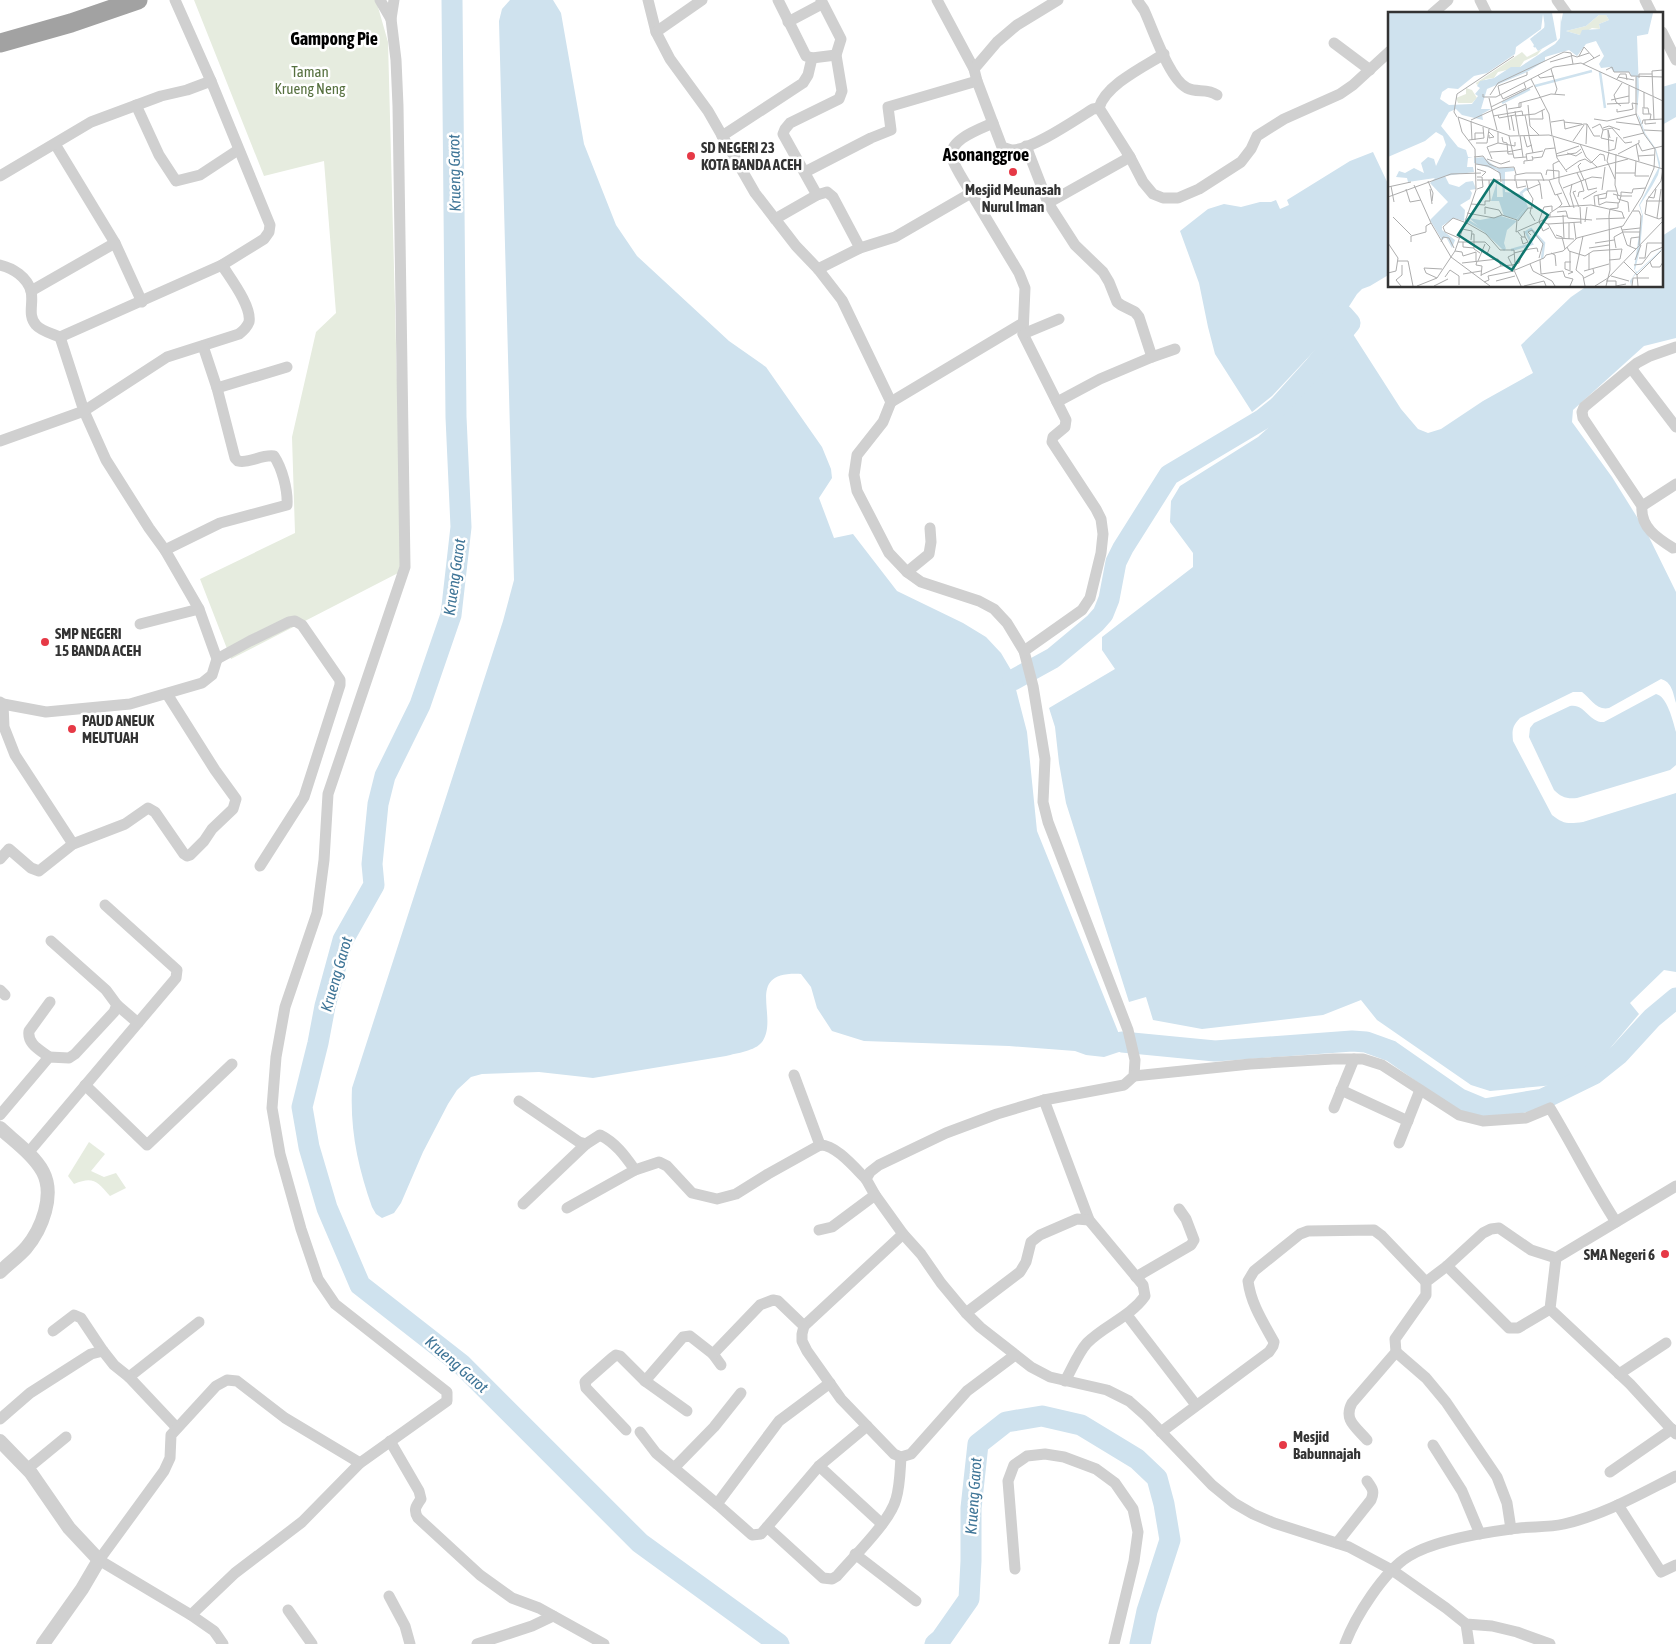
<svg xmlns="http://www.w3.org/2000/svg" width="1676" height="1644" font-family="'Asap Condensed',sans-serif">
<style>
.green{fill:#e6ecdf}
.water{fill:#cfe2ee}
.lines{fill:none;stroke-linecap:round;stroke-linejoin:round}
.river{stroke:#cfe2ee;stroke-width:21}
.minor{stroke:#d0d0d0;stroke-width:11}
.tertiary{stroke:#d0d0d0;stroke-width:14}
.trunk{stroke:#a2a2a2;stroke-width:19}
.poi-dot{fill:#e63946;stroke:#fff;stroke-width:2}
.labels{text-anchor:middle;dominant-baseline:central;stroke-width:5;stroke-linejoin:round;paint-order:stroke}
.park-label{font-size:15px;fill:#56703f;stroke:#fff}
.poi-label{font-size:15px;font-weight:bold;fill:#333;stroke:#fff;text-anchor:start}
.water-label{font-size:16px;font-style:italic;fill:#3f7597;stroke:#fff}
.quarter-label{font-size:18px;font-weight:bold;fill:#000;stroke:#fff}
.inset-river{fill:none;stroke:#cfe2ee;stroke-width:2.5}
.inset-road{fill:none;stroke:#adadad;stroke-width:1}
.view{fill:#0f766e;fill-opacity:0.15;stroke:#0f766e;stroke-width:2.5}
.inset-edge{fill:none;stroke:#333;stroke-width:2.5}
</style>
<rect width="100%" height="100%" fill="#fff"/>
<g class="green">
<path d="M194,0H376L388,42L402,571L231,659L200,579L295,533L292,437L316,332L336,313L324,161L264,176Z"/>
<path d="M89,1142L105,1154L91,1171L104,1177L116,1173L126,1188L110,1196C97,1181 93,1176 74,1184L68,1176Z"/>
</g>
<g class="water">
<path d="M510,0H553L561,13L584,144L616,225L637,256L729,341L766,367L822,447L831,469L832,478L819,498L834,538L853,534L897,591L963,623L986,637L1001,653L1011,670L1027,732L1037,831L1117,1029L1122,1042V1051L1104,1057L1086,1055L1075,1051L1009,1046L864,1041L832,1031L817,1008L811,987L801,974C742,971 780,1017 762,1042C755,1051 737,1053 726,1056L593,1078L539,1072L482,1074L471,1077L457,1090L448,1104L423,1152L401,1203L394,1213L382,1218L376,1214L372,1207C358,1167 350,1131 352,1088L503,621L514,580L499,21L502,9Z"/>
<path d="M1676,83V117L1662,125V87Z"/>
<path d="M1373,152L1390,188V274L1370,286L1362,289L1357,294L1339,322L1317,348L1272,396L1252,412L1215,354L1208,327L1199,283L1180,231L1208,209L1224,204L1241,207L1260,202H1271L1276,200L1280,209L1289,205L1287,200L1350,161Z"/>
<path d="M1676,227V338L1644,346L1573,410L1572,422L1612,477L1647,533L1676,592V703C1673,693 1672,682 1661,679L1609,708C1597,711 1590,698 1582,692H1573L1520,718C1512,726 1512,731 1513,741L1552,815C1563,824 1568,824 1583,822L1676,793V972L1664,970L1630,1003L1639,1014L1590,1072L1566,1084L1490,1091L1471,1085L1377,1020L1361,1000L1323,1015L1202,1029L1153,1020L1146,997L1129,1002L1066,803L1059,763L1055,727L1049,708L1115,669L1102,650V637L1193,567V553L1170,522L1171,501L1180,486L1258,437L1286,412L1351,331L1401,409L1418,429L1428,433L1441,429L1483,401L1533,373L1521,345L1571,297L1587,286H1662V236Z"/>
<path d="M1656,694C1667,696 1673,721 1676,732C1676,742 1676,755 1676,765L1670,770L1577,798C1566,799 1561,797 1554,790L1529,737L1530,728L1534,723L1570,706C1585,703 1589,723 1604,722Z"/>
</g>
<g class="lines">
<g class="river">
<path d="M452,0L456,417L461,527L451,615L420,705L385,776L378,804L372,864L374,885L343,940L325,1006L318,1043L302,1107L309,1147L327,1208L360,1285L461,1364L640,1543L779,1644"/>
<path d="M1013,680L1053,658L1095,623L1103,614L1109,599L1116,562L1123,548L1169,475L1263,419L1279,406L1315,366L1350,323L1343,315"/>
<path d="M1122,1042L1215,1051L1352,1041L1366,1042L1391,1051L1460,1099L1484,1109L1543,1099L1594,1074L1619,1054L1652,1018L1676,998"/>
<path d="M935,1644L941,1639L969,1599L971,1561V1508L978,1444L1006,1422L1042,1416L1081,1425L1137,1459L1157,1478L1164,1504L1170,1540L1147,1611L1140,1644"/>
</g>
<g class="minor">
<path d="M380,0L391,19"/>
<path d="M648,0L656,32L670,59L708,111L755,193L796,246L818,269L842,300L891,402L883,422L857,455L854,475L857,491L889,553L907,572L921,582L979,601L994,609L1007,623L1024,651L1033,686L1045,759L1043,802L1048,822L1128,1030L1135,1060L1134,1076L1124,1085L1044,1100L997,1114L946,1133L879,1165L870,1172L866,1179L875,1195L903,1234L921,1254L941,1283L966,1313L980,1327L1031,1367L1050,1377L1107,1390L1129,1401L1146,1416L1212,1485L1234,1503L1253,1514L1274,1523L1349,1547L1392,1570L1446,1608L1466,1624L1492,1626L1517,1632L1550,1644"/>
<path d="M778,0L806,56L812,58L836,55"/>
<path d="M937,0L974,69L977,81L1002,147C1006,148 1010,150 1013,150C1033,149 1075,120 1093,109L1099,108L1130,157L1143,182L1153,194L1163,198H1178L1199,189L1241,162L1251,149L1257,136L1284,119L1340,94L1353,85L1390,51"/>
<path d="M1137,0L1144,10C1153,29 1169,79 1187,88C1197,93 1207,88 1217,95"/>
<path d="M1480,0L1487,14"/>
<path d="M1557,0L1567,14"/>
<path d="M1645,0L1652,14"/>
<path d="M1432,14L1448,0"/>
<path d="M788,22L822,4"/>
<path d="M656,32L702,0"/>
<path d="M1662,32L1676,60"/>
<path d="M1334,43L1370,70"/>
<path d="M974,69L997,42L1017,25L1058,0"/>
<path d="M136,105L159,155L176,181L200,175L238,150"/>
<path d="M1099,108C1105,85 1145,66 1164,54"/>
<path d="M722,136L803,83L808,75L812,58"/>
<path d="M55,144L115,243"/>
<path d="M1026,146L1048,203"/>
<path d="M1130,157L1048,203L1075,245L1103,272L1109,282L1117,302L1121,305L1135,312L1139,317L1152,357L1175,349"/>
<path d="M805,172L871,138L891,130L888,107L977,81"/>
<path d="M0,176L91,122L161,96L187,90L211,81"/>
<path d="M971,193C965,182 956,170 952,158C947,140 980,129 993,123"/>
<path d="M817,195L783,134L785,129L790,123L839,99L842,91L836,55L841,39L821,0"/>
<path d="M775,219L817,195L827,192L833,197L860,248"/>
<path d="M0,265C13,268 27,277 31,291C34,303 27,315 36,325C41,331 53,334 60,337L84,411L106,460L149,528L165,550L199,609L217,659L212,675L202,683L130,704L46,712L3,704L0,702"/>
<path d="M818,269L860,248L895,237L971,193L1019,273L1025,288L1023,334L1066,420L1065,427L1053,437L1052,442L1096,509L1101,519L1103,534L1101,553L1090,598L1082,610L1024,651"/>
<path d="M31,291L115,243L142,302"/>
<path d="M1023,334L1059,319"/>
<path d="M60,337L222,265L264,239L269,232L270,225L211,81L175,0"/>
<path d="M1631,368L1676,427"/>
<path d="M217,388L287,367"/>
<path d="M891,402L1023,323"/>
<path d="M1057,402L1100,379L1152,357"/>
<path d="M0,441L84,411L167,357L239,334C243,331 247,327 249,322C252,306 230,278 222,265"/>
<path d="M1642,506L1676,484"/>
<path d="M1673,548C1657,538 1640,527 1642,506L1583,418L1582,412L1584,407L1637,363L1650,356L1676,347"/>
<path d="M165,550L220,523L287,505C288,490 282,468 274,456C261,454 250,464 238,461L235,458L217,388L203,346"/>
<path d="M907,572L929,554L931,542L930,528"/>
<path d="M140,624L199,609"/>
<path d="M217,659L250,641L289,622L295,621L302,625L340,680V685L304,797L260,866"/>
<path d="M3,704L4,727L15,755L73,844"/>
<path d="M0,859L9,849L31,868L39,871L73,844L125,824L148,808L155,812L184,854L187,856L190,855L204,841L212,829L233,809L236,799L215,770L167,694"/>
<path d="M0,990L5,995"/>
<path d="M117,1005L138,1023"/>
<path d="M49,1057C40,1050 27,1044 29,1031L50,1002"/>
<path d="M794,1075L820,1145"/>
<path d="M1134,1076L1250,1064L1333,1059H1363L1382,1065L1459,1115L1483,1121L1526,1118L1550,1108C1573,1146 1592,1185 1616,1222"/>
<path d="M85,1085L147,1145L232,1064"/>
<path d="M1341,1090L1408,1121"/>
<path d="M1044,1100L1089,1220L1143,1285L1145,1296C1130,1317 1105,1325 1087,1343C1078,1353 1072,1369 1065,1381"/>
<path d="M519,1101L579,1142L586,1144L600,1135C616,1143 625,1156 635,1170L659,1162L667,1166L692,1193L717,1199L736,1194L768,1174L820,1145C835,1144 855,1168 866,1179"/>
<path d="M1334,1108L1354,1059"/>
<path d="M0,1115L49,1057L69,1058L75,1054L114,1012L117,1005L106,990L51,941"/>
<path d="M1399,1143L1420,1090"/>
<path d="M28,1153L176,978L177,970L105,905"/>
<path d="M523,1204L586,1144"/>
<path d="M567,1208L635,1170"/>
<path d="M819,1230L832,1227L875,1195"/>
<path d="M903,1234L804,1326L802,1334V1341L807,1351L841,1399L894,1454L901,1457L911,1454L967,1391L1015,1355"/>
<path d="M1556,1258L1550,1309L1630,1384L1676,1434"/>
<path d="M1447,1266L1509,1328H1518L1550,1309"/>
<path d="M1136,1277L1191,1245L1194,1240L1186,1219L1179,1209"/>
<path d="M966,1313L1020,1272L1026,1262L1031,1242L1040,1235L1077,1219L1089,1220"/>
<path d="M1127,1315L1196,1405"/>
<path d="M53,1331L74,1315L81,1318L103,1351"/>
<path d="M1396,1352L1426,1378L1446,1402L1497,1477L1507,1503L1511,1529"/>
<path d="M713,1354L721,1365"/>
<path d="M1619,1374L1666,1343"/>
<path d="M129,1377L199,1322"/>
<path d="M645,1381L687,1411"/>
<path d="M830,1383L779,1421L717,1504L752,1535L761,1534L767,1527L823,1578L832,1579L837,1576C853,1557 890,1522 896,1499C900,1486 900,1471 901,1457"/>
<path d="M0,1419L30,1393L91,1354L103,1351L114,1365L129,1377L177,1428"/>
<path d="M626,1430L586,1388L585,1382L587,1380L612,1358L616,1355L620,1356L645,1381L683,1337L690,1336L713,1354L760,1305L773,1300L778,1301L804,1326"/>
<path d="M640,1432L656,1453L717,1504"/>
<path d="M1161,1432L1269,1352L1273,1346L1274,1342C1263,1322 1251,1304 1248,1281L1254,1271L1300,1234L1308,1231L1374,1230L1382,1236L1426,1282"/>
<path d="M1367,1440C1356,1427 1343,1420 1352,1403L1396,1352L1395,1339L1426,1295V1282L1447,1266L1483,1233L1491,1229L1499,1228L1531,1250L1556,1258L1676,1186"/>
<path d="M390,1441L419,1491L421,1499C416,1506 413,1510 418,1518L480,1575L512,1598L539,1608L604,1644"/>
<path d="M1433,1445L1462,1491L1480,1534"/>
<path d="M819,1466L882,1524"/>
<path d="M674,1468L714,1427L741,1393"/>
<path d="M27,1469L66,1437"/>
<path d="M1610,1472L1672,1429"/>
<path d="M1618,1505L1661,1572L1676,1565"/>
<path d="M767,1527L819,1466L867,1426"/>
<path d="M1337,1543L1371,1500C1375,1491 1372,1488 1367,1481"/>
<path d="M855,1554L916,1601"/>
<path d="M1015,1569L1008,1481L1014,1465L1027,1456L1045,1454L1064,1457L1096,1469L1115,1483L1133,1509L1138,1532L1134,1561L1114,1644"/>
<path d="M389,1596L405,1626L410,1644"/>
<path d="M288,1610L312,1644"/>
<path d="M191,1615L235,1573L302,1522L360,1463L447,1401V1392L335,1304L318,1279L301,1229L280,1154L272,1108L276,1057L285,1007L317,913L324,860L328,794L405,567L398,106L396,60L391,19L394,0"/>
<path d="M1466,1624L1469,1644"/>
<path d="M223,1644L214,1631L191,1615L99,1560L164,1471L170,1458L171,1435L216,1386L227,1380L237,1381L285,1418L360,1463"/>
<path d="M477,1644L532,1626L553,1616"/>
<path d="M1345,1644C1355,1617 1384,1571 1409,1556C1435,1540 1481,1533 1511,1529C1529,1526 1547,1528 1564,1524C1604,1515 1640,1494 1676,1476"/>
</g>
<g class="tertiary">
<path d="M0,1128C14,1141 34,1155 43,1172C55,1195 42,1229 26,1248C18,1257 8,1264 0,1272"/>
<path d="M0,1441L31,1473L69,1528L99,1560L82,1589L43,1644"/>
</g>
<path class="trunk" d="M0,43L71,23L138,0"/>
</g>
<g class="poi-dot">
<circle cx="691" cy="156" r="5"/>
<circle cx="1013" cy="172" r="5"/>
<circle cx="45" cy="642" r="5"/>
<circle cx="72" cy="729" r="5"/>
<circle cx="1665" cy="1254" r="5"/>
<circle cx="1283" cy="1445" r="5"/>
</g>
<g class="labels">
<g class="park-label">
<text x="310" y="71">Taman<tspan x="310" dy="17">Krueng Neng</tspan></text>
</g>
<g class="poi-label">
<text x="701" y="147">SD NEGERI 23<tspan x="701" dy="17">KOTA BANDA ACEH</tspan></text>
<text x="1013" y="189" text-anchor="middle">Mesjid Meunasah<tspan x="1013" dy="17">Nurul Iman</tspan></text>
<text x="55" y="633">SMP NEGERI<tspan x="55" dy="17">15 BANDA ACEH</tspan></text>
<text x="82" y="720">PAUD ANEUK<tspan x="82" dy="17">MEUTUAH</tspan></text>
<text x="1655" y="1254" text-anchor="end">SMA Negeri 6</text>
<text x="1293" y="1436">Mesjid<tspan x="1293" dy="17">Babunnajah</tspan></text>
</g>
<g class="water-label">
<text transform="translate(454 173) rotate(-91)">Krueng Garot</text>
<text transform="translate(454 577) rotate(-82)">Krueng Garot</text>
<text transform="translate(336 974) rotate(-74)">Krueng Garot</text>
<text transform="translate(457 1364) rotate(41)">Krueng Garot</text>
<text transform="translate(973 1496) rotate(-86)">Krueng Garot</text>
</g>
<g class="quarter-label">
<text x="334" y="38">Gampong Pie</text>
<text x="986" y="154">Asonanggroe</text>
</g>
</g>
<g transform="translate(1388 12)">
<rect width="275" height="275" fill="#fff"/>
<path d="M211,3H218L221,8L211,12L212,17L204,16L192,23L178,19L198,14ZM154,37L149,43L136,49L132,55L110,60L106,66L98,67L89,73L88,71L134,40L139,45ZM78,76L84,78L89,86L84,91H70L68,86L78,82Z" fill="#e6ecdf"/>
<path d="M0,1H164L169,28L150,39L142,27L157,15L155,2L153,17L128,35L127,42L99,61L86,64L70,77L60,76L54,80L52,87L61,93L84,92L90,84L87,82L92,76L89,74L92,69L106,66L123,55H132L167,32L172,26L173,1V10L175,1H265L260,22L249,24L251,78L249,101L252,106L257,121L268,137L272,151V155L270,163L264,174L252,193L255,204L252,237L247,258L249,260L275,236V237L245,265L243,274L242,269L248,260L246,257L254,202L251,193L271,155L267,137L256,121L249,101L248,64H243L242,60H226L222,55L213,56L211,52L216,44L208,29L198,32L189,44L181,38L157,45V49L139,60L99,77L93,97H103L94,102L95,108L74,103L68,97L61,100L53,114L70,135L78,138L80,145L85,146H80L79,155H85L86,160L57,164L61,172L71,175L78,170L85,169L88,177L82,178L84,181L82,187L72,193L77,198L76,209L66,206L54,214V218L67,228L64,236L58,225L54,228L42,208L60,190L42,171L47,166L20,170L19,166L8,165L11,159L17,161L26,156L36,161L33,151L40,145L46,147L48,154L58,133L55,124L48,120L37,129L0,145ZM211,3H218L221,8L211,12L212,17L194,18L192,23L178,19L198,14ZM95,145L109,156H126V159L117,160V180L134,182L139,194L128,207L116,204L111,189H103L109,170V185H115L114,168L109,158L86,151V146ZM113,204L129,209L119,218L116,231L118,237L81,206L92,208Z" fill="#cfe2ee" fill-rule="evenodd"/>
<path class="inset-river" d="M146,25L156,24L160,1M146,35L160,18L161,1M212,60L217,96M147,74L204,59M114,91L142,77M77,207L97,219L117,238M129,208L139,196L133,181L138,177L141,178M123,238L144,232L138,220L143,217L156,231L154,247"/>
<path class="inset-road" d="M183,43L189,45L201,41M191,44L196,35L206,46M162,50L183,44M195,52L212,43M163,57L169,77L167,82M218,58L224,55L226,60H241L243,64L275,65M150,63L152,66L166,64M230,65L246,68M248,65V102L256,122L267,137L266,156M251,66V62H264M143,67L161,102L164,124M229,67L232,62H238L239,68M256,80V96H260L261,102M95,82V85H108L166,55L193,51L275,89M102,83L110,71L176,40L183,41L185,52M112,83L110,74L139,63V60M113,83L115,87L138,76L136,71M265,84L264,59L275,58M265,85L266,108M101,86L109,118M150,86L163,82L177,83M223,88L241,84M219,92L241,91V74M140,93L142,114L151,123M233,94L228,90L226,83L234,71M103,95L145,74M255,95V102H263L262,108M131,96V91L150,86M120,97L133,95V91M229,97V100L241,98L245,97L244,91L250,92M127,99L131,123M110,103L111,106L127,103M123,103L126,119M137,103L141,123M105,104L134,99L135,104M127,104L147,102L157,97M69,105L66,100L69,82L126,44M70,105L122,124L161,123L275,157M142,107H155L154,98M206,107L219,109L249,102M83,108L118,92L122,118M257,108V112L268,111M83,109L84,128M163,110L176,108L177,117L196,112M176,110L194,112M228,110L253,113M196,112H199L198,132M199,112L206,124H212M254,112L255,108L275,107M204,116L212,112L215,118M215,116L221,114L232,118M215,118L224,116L237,131L244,130M215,118L213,126L226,129M256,118L275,119M101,120L106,125L101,126V123M121,124L126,146L138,145M132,124L135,145M136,124L139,135L144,133M141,124L145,141M114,125L115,130L119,131L120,142H125M165,125L169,146L179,160M235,126L256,121M81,128L96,126L95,115M87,128V121H96M185,129L196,113M88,131H99L101,117M110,131L127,134V130M250,131L254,139L275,134M192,132L198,145L209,155M248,132L251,149M220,139L227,137L229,125M221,139L220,118L222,126M102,140L119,139M119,140L134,137M221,140L219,149L227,167M179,141L188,144L194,140M168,142L191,134M228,142L227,173L230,183M230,142L251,131V128M169,144L188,141L193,137M250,144L266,143M86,145L95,144L101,152L111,156L126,155L128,162M145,146L154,145L157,137L167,136M99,147L113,152L122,149M104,147L99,135L110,131V120M139,148L138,142L155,139M248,149L247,164H261M193,151L190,154L196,168M88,152L100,154L112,161L113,170M136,152V149L145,148L144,144M89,157L98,160L94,164M275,157L273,169L259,188L257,202L271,207L275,205M178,158L191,149L197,147L203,151L212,142L216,143L217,149M189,161L193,169L204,165L214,166M228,161H247M158,163L159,158L171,159V170L182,195M166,167L165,152L171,149M197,167L200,178L209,176M89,168H161L240,147M138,168L140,177L152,172L150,168M161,168L167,183L174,181M40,169L45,181L44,189M127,169V163L138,161H153L156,169M128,169L129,176L138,174M152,172L154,187M184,172L182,182L186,196M26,173L43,211L63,245M3,174L6,190M0,175L23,170M175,176L193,169M18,177L22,190L33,188M42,177L44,192M89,177L95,175L94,165H89M139,177L145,187L142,201L147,209M214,178L217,155M188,179L185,180L191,195M169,182L174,192L171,195M225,182L233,184V180L244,181L245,177L258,176M210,183L211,193L218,190L231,191L233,184H244M229,183L230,187L240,190L241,200M0,185L63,162L93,161M190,185L191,180L196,179L193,169M260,185L266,186L268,177M195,187L209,179M210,187L218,186L219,179H229M258,189H275M83,192L97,193V189H102L101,168M207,194L206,184L219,181M192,195L193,212M245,199H251L253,204L251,233M169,200L178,199L180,206L204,208M79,201L106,206L114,203L129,208L128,220L162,205L179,204M97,202V195L101,196L111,198L114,203M175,203L176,227M5,205L23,223M162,205V201L171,195L203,193L234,200L236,206M269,206L273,177M208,207L237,206M130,209L140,196H145M77,210L98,222L112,238H126L127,251M155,210L160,212L168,226L186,227M197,210L199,195M186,211L188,227M160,212L193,210M233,215L239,233L248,237M161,216L155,219L151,209L156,195L164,194V199M74,217L84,219L83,228M234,218L252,216M130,220L134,225H137L136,219M84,222H86V237L92,241M143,223L140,220L144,218L155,232L151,246M168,223L174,225L177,237M195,224L188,258L195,264L197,274M133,225L135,232L140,230L137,225M71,226L57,220L55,215L65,206L76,210M181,227V211M23,230V224L38,220V214L43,211M53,230L55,225L61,226L66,236M70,230H97L102,235L99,242M75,230V235L86,236M0,231L10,246L8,259L0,261M207,231L226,228M259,231H275M242,234L243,226L251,225M179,235L181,239L197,244L205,239L234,237L232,247L221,248M201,236L221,233M228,236L226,225L235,220H252M67,239L74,240L75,244L88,240V249M126,241L142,237L149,236L150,240M163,241L167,243L168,254M126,242L120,245L124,253L131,251L135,239M63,245L102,274M156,246L158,243L175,239L189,226L235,214L254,184L266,156M251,246H257L259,231M152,248L153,262L175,259L177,265L185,267L182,274M247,248L253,233M10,249H20L25,274M89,249L88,253L94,254L93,264M90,249L97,232M236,250L249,263L250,274M262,250L264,255H272L275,250M74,251L110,247L113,254L124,253L127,258L156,246M142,252L145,259L164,269L167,274M246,253L254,252L263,240L275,235M36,256L54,257M36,256L38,261L49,266M126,258L133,274M182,258V239M201,258V241M196,259L221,252M75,262L93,259M180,262L185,260L177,257V250H183M93,263L113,254M249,263L273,239M223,264L241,269M57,265L62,258L71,264V273M196,266L206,261L205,257M108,269L127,264M218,269H228V274L238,272M96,270L101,268L100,264L126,259M13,274L8,268L14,263V253M29,274L49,266L67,239L88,178L87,137L74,120L70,105M46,274L60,267M136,274L156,269L158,274M207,274L220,266L275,209M218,274L222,258L221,204L222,197L230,196V191M244,274L245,266H261"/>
<path class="view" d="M106,168L160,203L124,258L70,223Z"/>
<rect width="275" height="275" class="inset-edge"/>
</g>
</svg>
